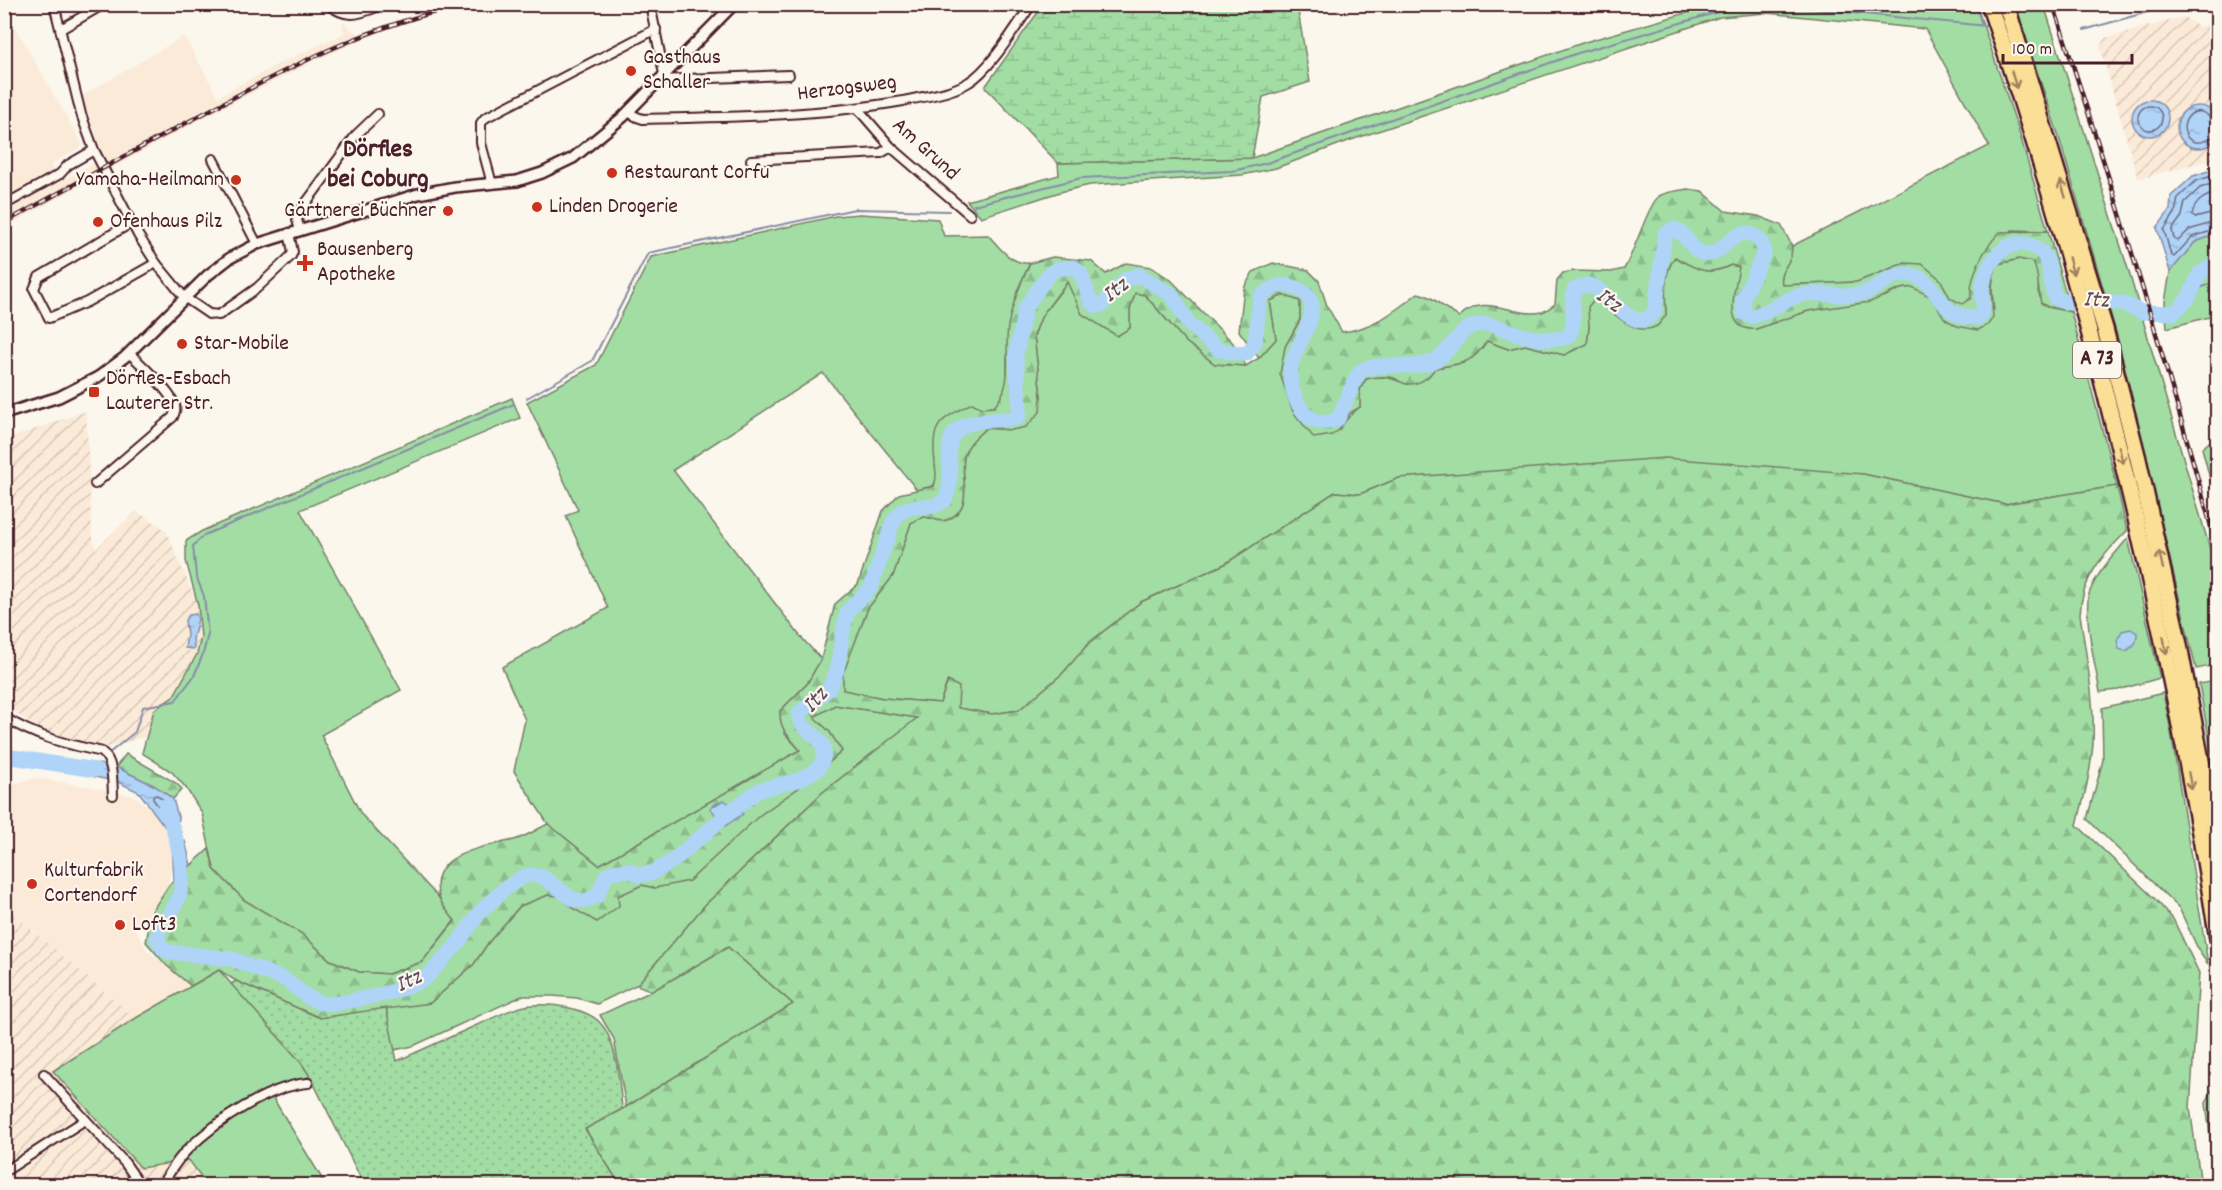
<svg xmlns="http://www.w3.org/2000/svg" width="2222" height="1190" font-family="Dekko,sans-serif">
<style>
.built{fill:#faead7}
.industrial{fill:url(#industrial-furrows)}
.grass{fill:#a2dda4;stroke:#767e68;stroke-width:1.5}
.forest{fill:url(#forest-firs);stroke:#767e68;stroke-width:1.5}
.wetland{fill:url(#wetland-marsh);stroke:#767e68;stroke-width:1.5}
.garden{fill:url(#garden-dots);stroke:#767e68;stroke-width:1.5}
.water{fill:url(#water-ripples);stroke:#878ca6;stroke-width:1.5}
.lines{fill:none;stroke-linecap:round;stroke-linejoin:round}
.shore{stroke:#72677d;stroke-width:1.5}
.stream{stroke:#878ca6;stroke-width:2}
.river{stroke:#afd4f8;stroke-width:15}
.minor-casing{stroke:#4a1f2b;stroke-width:12}
.tertiary-casing{stroke:#4a1f2b;stroke-width:14}
.motorway-casing{stroke:#4a1f2b;stroke-width:20}
.minor{stroke:#fbf7ec;stroke-width:8}
.tertiary{stroke:#fbf7ec;stroke-width:9}
.motorway{stroke:#fbdf96;stroke-width:15}
.rail-casing{stroke:#4a1f2b;stroke-width:4.5}
.rail{stroke:#fbf7ec;stroke-width:2;stroke-dasharray:7;stroke-linecap:butt}
.oneway{stroke:#a27f60}
.poi-dot{fill:#c8321e;stroke:#fbf7ec;stroke-width:2}
.labels{text-anchor:middle;dominant-baseline:central;stroke-width:4.5;stroke-linejoin:round;paint-order:stroke}
.shield{fill:#fbf7ec;stroke:#7f6065;stroke-width:1.5}
.shield-label{font-size:21px;font-weight:bold;fill:#4a1f2b}
.poi-label{font-size:22px;fill:#4a1f2b;stroke:#fbf7ec;text-anchor:start}
.street-label{font-size:22px;fill:#4a1f2b;stroke:#fbf7ec}
.water-label{font-size:24px;font-style:italic;fill:#634c5e;stroke:#fbf7ec}
.quarter-label{font-size:26px;font-weight:bold;fill:#4a1f2b;stroke:#fbf7ec}
</style>
<defs>
<pattern id="industrial-furrows" width="10" height="10" patternUnits="userSpaceOnUse" patternTransform="scale(1.5)"><rect width="10" height="10" fill="#faead7"/><path d="M-1 1l2-2M0 10L10 0M9 11l2-2" fill="none" stroke="#d8c8b9"/></pattern>
<pattern id="forest-firs" width="22" height="20" patternUnits="userSpaceOnUse" patternTransform="scale(1.5)"><rect width="22" height="20" fill="#a2dda4"/><path d="M5 1l3.5 6h-7zM16 11l3.5 6h-7z" fill="#8dbd8d"/></pattern>
<pattern id="wetland-marsh" width="20" height="14" patternUnits="userSpaceOnUse" patternTransform="scale(1.5)"><rect width="20" height="14" fill="#a2dda4"/><path d="M1 5h8M5 5V1M11 12h8M15 12V8" fill="none" stroke="#8dbd8d"/></pattern>
<pattern id="garden-dots" width="8" height="8" patternUnits="userSpaceOnUse" patternTransform="scale(1.5)"><rect width="8" height="8" fill="#a2dda4"/><path d="M2 2h.1M6 6h.1" fill="none" stroke="#8dbd8d" stroke-width="1.8" stroke-linecap="round"/></pattern>
<pattern id="water-ripples" width="26" height="14" patternUnits="userSpaceOnUse" patternTransform="scale(1.5)"><rect width="26" height="14" fill="#afd4f8"/><path d="M2 4q2-2 4 0t4 0M15 11q2-2 4 0t4 0" fill="none" stroke="#98b6d5"/></pattern>
</defs>
<rect width="100%" height="100%" fill="#fbf7ec"/>
<filter id="ink" filterUnits="userSpaceOnUse"><feTurbulence type="fractalNoise" baseFrequency=".0167" numOctaves="2"/><feDisplacementMap in="SourceGraphic" scale="12" xChannelSelector="R" yChannelSelector="G"/><feConvolveMatrix kernelMatrix="1 2 1 2 8 2 1 2 1" color-interpolation-filters="sRGB"/></filter>
<g filter="url(#ink)">
<g class="built">
<path d="M456,4L480,5L421,17L361,38L362,40L314,61L209,115L5,227V211L104,158L82,96L184,36L218,97L280,63L345,33L342,26L344,22L353,32L356,31L358,34L413,15Z"/>
<path d="M4,8L83,146L51,164L53,173L49,177L4,201Z"/>
<path d="M37,778L106,790L136,797L157,814L165,827L171,847L169,885L152,911L135,928L146,949L191,986L136,1018L5,906L4,786Z"/>
</g>
<g class="industrial">
<path d="M2184,17L2199,27L2217,22V158L2138,179L2100,47L2105,38Z"/>
<path d="M86,411L92,535L96,549L136,511L159,525L166,531L198,605L201,637L197,654L189,669L173,729L104,748L40,729L5,706V440Z"/>
<path d="M4,906L136,1018L54,1070L190,1160L207,1185H5Z"/>
</g>
<g class="grass">
<path d="M1867,4L1937,12L1935,5L1976,4L2019,132L2048,231L2012,230L1971,298L1962,305L1950,298L1940,279L1904,263L1857,282L1781,285C1781,271 1790,260 1792,246L1989,146L1925,29L1766,13L1720,17L1351,140L1276,168L1242,175L1090,185L1060,192L981,217L967,201L1059,175L1058,163L1252,158L1585,42L1714,5Z"/>
<path d="M2015,5H2044L2128,269L2212,556L2218,581L2217,665L2196,669L2118,339L2058,134Z"/>
<path d="M860,214L938,219L944,236L988,235C999,247 1011,265 1030,263L1017,291L1007,359V385L1003,398L994,407L982,408L935,466L938,476L933,486L917,490L823,373L673,470L800,636L821,659L807,684L780,711L785,734L800,750L599,865L548,824L514,771L525,720L502,667L608,608L566,516L578,510L527,402L596,365L651,257L836,216Z"/>
<path d="M2217,234V315L2167,328L2165,302L2170,272L2195,242Z"/>
<path d="M1675,257C1697,269 1707,277 1731,265L1740,267L1734,294L1756,329L1808,311L1886,296L1900,289L1913,287L1924,292L1931,297L1937,305L1994,310C1992,293 1990,279 1998,264L2020,259L2033,262L2039,274L2038,292L2048,307L2071,312L2117,486L2005,504L1863,474L1483,473L1399,478L1360,494L1335,492L1225,564L1141,602L1090,642L1062,674L1019,710L992,714L958,708L947,682L940,703L883,698L843,690L842,674L868,608L893,576L911,523C914,521 920,518 924,517C934,517 940,525 951,518C974,504 960,478 964,457C967,444 977,436 986,428L1012,430L1041,397L1034,336L1042,315L1068,282L1082,314L1130,328V309L1135,293L1145,295L1186,342L1215,364L1246,366L1259,358L1276,339L1270,301L1283,295L1300,301V319L1285,347L1331,435C1343,427 1348,415 1360,407V389L1366,379C1381,375 1392,378 1407,384L1435,368L1464,363L1487,341L1508,349L1525,345L1564,355L1587,344L1589,327L1587,307L1596,298L1608,308L1666,315C1665,296 1663,273 1675,257Z"/>
<path d="M512,398L520,418L300,510L401,690L321,735L361,814L439,898L455,920L422,962L388,974L359,972L330,960L302,934L244,900L214,869L202,813L186,788L172,772L142,753L154,710L173,697L197,654L201,637L198,605L186,561V541L202,531Z"/>
<path d="M2217,436V456L2210,464L2217,483V506L2202,448Z"/>
<path d="M2128,538L2160,678L2118,690L2100,692C2096,669 2082,611 2090,591C2098,571 2115,554 2128,538Z"/>
<path d="M2217,681H2218L2217,782L2199,684Z"/>
<path d="M2163,693L2170,726L2208,964L2200,953L2179,908L2087,819L2103,760L2102,708Z"/>
<path d="M835,705L918,718L823,792L705,905L638,984L597,1004L577,998L553,996H522L413,1046L394,1050L386,1008L430,1003L474,964L488,943L520,906L548,895L559,896L574,909L617,896L642,885L655,888L807,782L842,751L829,731L813,717Z"/>
<path d="M728,947L793,1004L626,1107L614,1039L600,1015L652,991Z"/>
<path d="M219,970L300,1061L310,1076L270,1093L326,1185H207L189,1160L141,1168L53,1071L136,1018Z"/>
<path d="M2217,1079L2218,1185L2216,1186L2206,1103Z"/>
</g>
<g class="forest">
<path d="M1687,189L1702,191L1725,211L1758,216L1781,225L1792,246L1791,257L1781,275L1782,285L1857,282L1904,263L1922,264L1940,279L1950,298L1962,304L1971,298C1969,276 1984,248 2000,232L2048,231L2071,312L2048,307L2041,303C2037,288 2040,276 2033,262L2019,259L1998,264L1994,272L1991,289L1993,317L1988,325L1978,330L1957,326L1945,319L1931,297L1912,287L1900,289L1870,302L1808,311L1756,329C1720,332 1736,287 1739,267L1731,265C1707,277 1697,269 1675,257C1663,272 1665,297 1666,315C1663,318 1660,324 1657,326C1634,339 1610,309 1595,298L1588,307L1589,327L1587,344L1564,355L1525,345L1508,349L1487,341C1471,365 1462,363 1435,368C1429,378 1419,385 1407,384C1403,384 1398,380 1394,378C1385,375 1375,377 1366,379L1360,389V407L1350,413L1339,430L1332,435L1314,438L1293,412L1280,374L1285,347L1300,320V301L1283,295L1270,301L1276,339L1259,358L1239,331L1244,288L1253,272L1273,263L1308,270L1319,281L1327,306L1342,332C1372,329 1394,312 1418,293C1434,296 1444,309 1459,317C1486,291 1512,318 1542,312C1546,311 1551,307 1555,304L1557,280L1563,273L1574,271L1611,272L1624,269C1634,253 1648,205 1659,196C1667,191 1678,191 1687,189Z"/>
<path d="M1053,257L1091,261L1106,274L1126,263L1151,267L1171,280L1233,343L1246,366L1215,364L1186,342L1145,295L1135,293L1130,309V328L1117,336L1082,314L1067,282L1042,315L1034,335L1041,397L1040,412L1026,427L1012,430L986,428C977,436 967,444 964,457C960,478 974,504 951,518C940,525 934,517 924,517C920,518 914,521 911,523L893,576L868,608L843,674V690L883,698L940,703L948,681L959,687L958,708L992,714L1019,710L1062,674L1090,642L1141,602L1225,564L1335,492L1360,494L1399,478L1665,458L1863,474L2005,504L2117,486L2127,531C2102,556 2082,577 2080,614C2086,656 2095,700 2093,743C2091,771 2084,798 2077,825L2155,899L2173,919L2199,973L2190,1108L2201,1185H620L585,1129L626,1107L793,1004L728,947L652,991L637,985L705,905L823,792L917,718L835,705L814,717L829,731L842,751L807,782L760,815L689,881L655,888L642,885L618,896L619,906L597,922L574,909L559,896L548,895L520,906L488,943L474,964L430,1003L320,1018L236,981L219,970L191,986L166,965L146,942L152,911L169,885L209,849L214,869L244,900L302,934L330,960L359,972L389,974L422,962L455,921C450,914 441,905 439,897C426,853 485,847 514,840C526,837 537,829 548,824L599,865L800,750C790,737 779,730 780,711L807,684L821,659L835,604L858,584L883,511L899,494L934,486C937,477 936,474 935,464C930,423 939,421 972,403L982,408L994,407C1015,384 1004,354 1008,326C1012,304 1020,284 1030,263Z"/>
<path d="M126,754L176,783L182,789L173,799L155,786L116,767Z"/>
</g>
<path class="wetland" d="M1043,5H1297L1310,82L1263,97L1252,158L1058,163L985,87Z"/>
<path class="garden" d="M236,981L320,1018L386,1008L397,1061C424,1049 450,1037 477,1025C494,1018 514,1006 533,1005C554,1004 589,1008 602,1025C617,1043 620,1086 622,1109L585,1129L620,1185H364L310,1076L300,1061L231,984Z"/>
<g class="water">
<circle cx="2150" cy="118" r="18"/>
<circle cx="2198" cy="127" r="21"/>
<path d="M2217,168V234L2195,242L2170,272L2157,228L2170,210L2171,196L2193,176Z"/>
<path d="M196,614L198,619L193,639L194,649L185,648L187,635L185,620L189,615Z"/>
<path d="M2131,629L2137,633C2137,643 2134,647 2125,651L2119,649L2117,640L2122,631Z"/>
<path d="M80,761L116,767L155,786L173,799L179,820L165,827L139,792L118,782L72,772Z"/>
<path d="M724,800L743,814L725,826L710,808Z"/>
<path d="M185,841L191,865L174,880L172,845Z"/>
</g>
<g class="lines">
<g class="shore">
<circle cx="2150" cy="118" r="12"/>
<path d="M2218,120C2209,119 2204,109 2195,112C2181,117 2180,138 2195,142C2204,144 2209,137 2218,135"/>
<path d="M2218,174L2196,181L2178,198L2175,213L2164,230L2171,255L2174,257L2192,237L2218,229"/>
<path d="M2218,182L2200,188L2185,202L2182,216L2172,230L2174,239L2178,241L2189,230L2218,221"/>
<path d="M2218,192C2205,196 2194,201 2192,215L2195,218L2218,212"/>
<path d="M157,795L168,803L171,815L170,818L166,817L153,799V796Z"/>
</g>
<g class="stream">
<path d="M1762,4L1987,26"/>
<path d="M1975,4L1982,24"/>
<path d="M2084,30L2176,4"/>
<path d="M974,205L1081,178L1232,171L1267,163L1578,53L1735,7L1753,4"/>
<path d="M2193,290L2218,282"/>
<path d="M527,398L592,361L648,253L855,209L949,211"/>
<path d="M108,754L135,732L143,707L175,701L194,676L203,654L208,634L204,596L196,576L193,546L204,535L514,404"/>
</g>
<g class="river">
<path d="M4,760L12,757L95,770"/>
<path d="M165,806C175,833 190,873 177,901C172,914 160,924 157,938L163,949L170,952L232,959L286,980L306,996L320,1003L334,1004L380,995L405,988L426,978L455,947L479,913L503,890L522,877L531,875L543,877L574,900L586,901L598,895L606,875L612,872L629,870L639,875L652,873L674,860L731,811L759,790L799,780L819,768C821,764 824,758 824,754C826,735 797,731 799,713L829,689L837,670L844,625L848,611L871,587L892,525L897,516L904,510L913,507L935,506L945,500C952,484 950,471 949,454C947,415 989,422 1017,418L1020,414L1016,354L1025,308L1048,275L1056,269L1073,267L1080,272L1091,302L1097,306L1102,305L1126,279L1139,275L1172,295L1189,324L1219,350L1246,354L1255,343L1260,297C1270,289 1280,282 1293,287C1335,301 1294,343 1291,366C1288,394 1305,434 1338,419L1356,378L1362,370C1384,360 1411,372 1434,361C1454,352 1457,324 1484,324C1493,324 1502,328 1510,331C1530,339 1548,342 1568,337C1579,319 1569,309 1574,290C1578,288 1583,285 1588,285C1608,286 1635,343 1655,310L1665,234L1673,229C1687,231 1689,251 1705,254C1725,257 1734,222 1756,237C1761,240 1764,247 1764,253L1743,299L1744,313L1750,316C1768,315 1783,299 1801,295C1820,291 1842,298 1861,294C1879,290 1891,270 1912,275C1940,281 1937,320 1979,318C1987,309 1981,302 1982,292C1983,270 2000,241 2024,244C2030,245 2040,249 2044,255C2053,268 2048,285 2056,299L2070,303H2121L2142,312L2174,313L2188,299L2200,273L2218,263"/>
</g>
<g class="minor-casing">
<g id="minor">
<path d="M54,4L81,114L94,150L138,235L156,263L184,297L209,314L219,315L257,288L291,256L293,252L289,233"/>
<path d="M328,4C350,22 362,12 385,4"/>
<path d="M650,4L664,74"/>
<path d="M61,29L104,4"/>
<path d="M658,80L789,75"/>
<path d="M858,109L891,147L970,215"/>
<path d="M628,112L637,117L643,119C730,117 818,116 903,101C925,96 950,94 969,82C991,69 1016,26 1032,4"/>
<path d="M213,159L257,244"/>
<path d="M751,160L881,153L891,147"/>
<path d="M492,184L481,143V123L485,118L656,29"/>
<path d="M4,205L60,174L68,165L94,150"/>
<path d="M131,223L39,277L34,289L49,318L87,302L156,263"/>
<path d="M300,230L297,220L300,211L356,135L378,114"/>
<path d="M4,404L8,413"/>
<path d="M95,484L173,417C175,412 177,408 174,403C167,389 141,364 129,353"/>
<path d="M4,717C35,737 67,744 102,752C114,762 112,781 113,795"/>
<path d="M44,1074L125,1163L141,1186"/>
<path d="M4,1172L85,1120"/>
<path d="M161,1186C170,1172 177,1159 189,1148C217,1121 269,1086 308,1083"/>
</g>
</g>
<g class="tertiary-casing">
<path id="tertiary" d="M4,414L59,397L98,377L125,357L208,275L230,258L257,244L418,194L455,187L517,181L542,173L573,158L623,117L734,4"/>
</g>
<g class="motorway-casing">
<g id="motorway">
<path d="M1989,4C2094,308 2167,622 2218,939"/>
<path d="M2006,4L2105,329L2138,459L2178,640L2218,849"/>
</g>
</g>
<use href="#minor" class="minor"/>
<use href="#tertiary" class="tertiary"/>
<use href="#motorway" class="motorway"/>
<g class="rail-casing">
<g id="rail">
<path d="M2053,4C2113,186 2168,368 2218,552"/>
<path d="M4,223C70,187 135,150 201,115C287,68 372,23 470,4"/>
</g>
</g>
<use href="#rail" class="rail"/>
</g>
<defs><path id="oneway-shaft" d="M-6 0H5M1.5-3L5.5 0L1.5 3" fill="none" stroke-width="1.6" stroke-linecap="round" stroke-linejoin="round" transform="scale(1.5)"/></defs>
<g class="oneway">
<use href="#oneway-shaft" transform="translate(2014 80) rotate(73)"/>
<use href="#oneway-shaft" transform="translate(2063 189) rotate(-107)"/>
<use href="#oneway-shaft" transform="translate(2071 266) rotate(74)"/>
<use href="#oneway-shaft" transform="translate(2121 455) rotate(76)"/>
<use href="#oneway-shaft" transform="translate(2161 560) rotate(-103)"/>
<use href="#oneway-shaft" transform="translate(2165 645) rotate(79)"/>
<use href="#oneway-shaft" transform="translate(2190 781) rotate(79)"/>
</g>
</g>
<g class="poi-dot">
<circle cx="631" cy="71" r="6"/>
<circle cx="612" cy="173" r="6"/>
<circle cx="236" cy="180" r="6"/>
<circle cx="537" cy="207" r="6"/>
<circle cx="448" cy="211" r="6"/>
<circle cx="98" cy="222" r="6"/>
<path d="M302 254h6v6h6v6h-6v6h-6v-6h-6v-6h6z"/>
<circle cx="182" cy="344" r="6"/>
<rect x="88" y="386" width="12" height="12" rx="3"/>
<circle cx="32" cy="884" r="6"/>
<circle cx="120" cy="925" r="6"/>
</g>
<g class="labels">
<rect class="shield" x="2073" y="342" width="48" height="36" rx="4.5"/>
<g class="shield-label">
<text x="2097" y="360">A 73</text>
</g>
<g class="poi-label">
<text x="643" y="58">Gasthaus<tspan x="643" dy="25">Schaller</tspan></text>
<text x="624" y="173">Restaurant Corfu</text>
<text x="224" y="180" text-anchor="end">Yamaha-Heilmann</text>
<text x="549" y="207">Linden Drogerie</text>
<text x="436" y="211" text-anchor="end">Gärtnerei Büchner</text>
<text x="110" y="222">Ofenhaus Pilz</text>
<text x="317" y="250">Bausenberg<tspan x="317" dy="25">Apotheke</tspan></text>
<text x="194" y="344">Star-Mobile</text>
<text x="106" y="379">Dörfles-Esbach<tspan x="106" dy="25">Lauterer Str.</tspan></text>
<text x="44" y="871">Kulturfabrik<tspan x="44" dy="25">Cortendorf</tspan></text>
<text x="132" y="925">Loft3</text>
</g>
<g class="street-label">
<text transform="translate(847 89) rotate(-7)">Herzogsweg</text>
<text transform="translate(925 150) rotate(42)">Am Grund</text>
</g>
<g class="water-label">
<text transform="translate(1116 291) rotate(-38)">Itz</text>
<text transform="translate(1608 301) rotate(35)">Itz</text>
<text transform="translate(2096 301) rotate(3)">Itz</text>
<text transform="translate(816 701) rotate(-48)">Itz</text>
<text transform="translate(409 982) rotate(-25)">Itz</text>
</g>
<g class="quarter-label">
<text x="378" y="150">Dörfles<tspan x="378" dy="30">bei Coburg</tspan></text>
</g>
</g>
<rect width="2222" height="1190" fill="none" stroke="#fbf7ec" stroke-width="24"/>
<rect x="12" y="12" width="2198" height="1166" fill="none" stroke="#4a1f2b" stroke-width="2" filter="url(#ink)"/>
<path d="M2003 54v9h129v-9" fill="none" stroke="#4a1f2b" stroke-width="3"/>
<text x="2012" y="54" font-size="18" fill="#4a1f2b" stroke="#fbf7ec" stroke-width="4.5" paint-order="stroke">100 m</text>
</svg>
